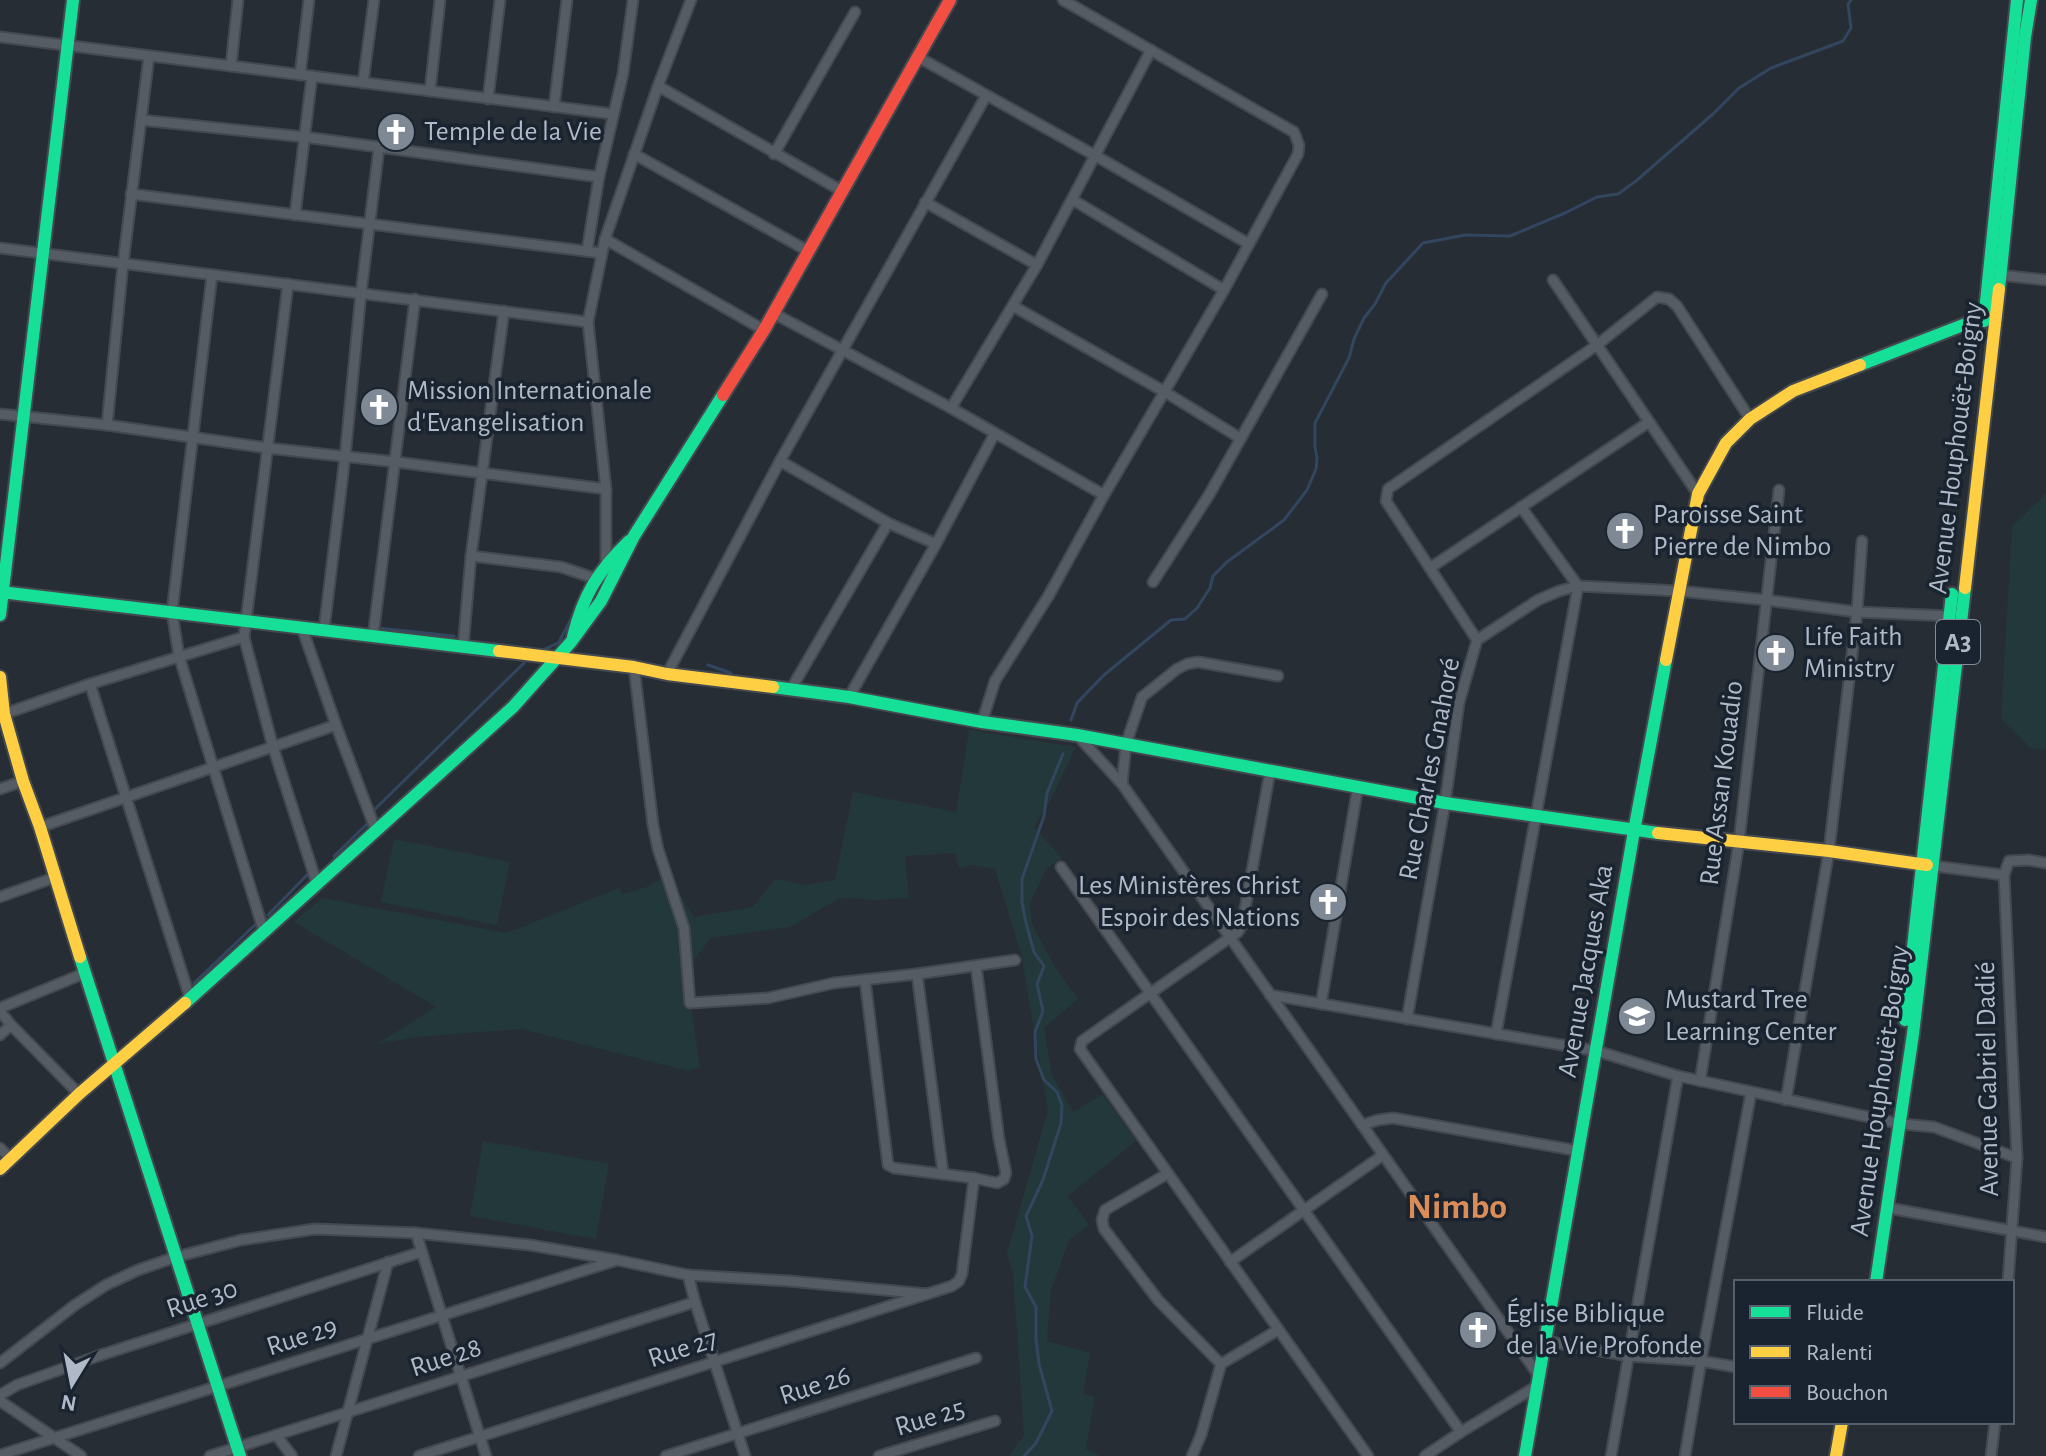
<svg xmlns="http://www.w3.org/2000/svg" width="2046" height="1456" font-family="'Alegreya Sans',sans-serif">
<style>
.green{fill:#23383b}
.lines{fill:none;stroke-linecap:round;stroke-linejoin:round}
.stream{stroke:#324660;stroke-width:3}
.street-casing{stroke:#444950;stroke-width:13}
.fast-casing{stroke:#444950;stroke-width:16}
.slow-casing{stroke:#444950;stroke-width:16}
.jam-casing{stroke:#444950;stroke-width:16}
.street{stroke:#565c64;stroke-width:9}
.fast{stroke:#16e098;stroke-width:12}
.slow{stroke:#ffcf43;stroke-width:12}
.jam{stroke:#f24e42;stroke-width:12}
.labels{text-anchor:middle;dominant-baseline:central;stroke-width:7;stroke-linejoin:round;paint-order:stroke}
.shield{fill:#1a2430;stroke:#828c9a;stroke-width:2}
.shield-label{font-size:26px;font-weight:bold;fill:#afb9c8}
.poi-label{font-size:28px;fill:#afb9c8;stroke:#1a2430;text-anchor:start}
.street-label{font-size:28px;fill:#afb9c8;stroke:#1a2430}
.district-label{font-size:36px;font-weight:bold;fill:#db8c57;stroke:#1a2430}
</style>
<rect width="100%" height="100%" fill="#262d35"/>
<g class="green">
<path d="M2046,494V750L2031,748L2001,719L2012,526Z"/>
<path d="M969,730L1076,747L1052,797L1034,827L1062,858L1046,869L1030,903L1032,924L1055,967L1078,999L1044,1028L1052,1075L1073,1112L1103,1094L1136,1141L1068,1196L1089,1225L1069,1240L1051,1291L1047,1341L1090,1353L1083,1394L1095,1397L1086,1449L1100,1456H1009L1024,1435L1013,1274L1007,1253L1048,1110L1021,954L995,869L973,865L959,868L955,853L905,856L909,898L877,900L840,898L790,927L711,938L686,970L700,1068L688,1071L521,1029L418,1037L377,1044L436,1007L294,922L322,898L507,933L619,888L622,894L647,887L668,875L694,917L753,907L775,879L806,885L835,880L853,792L956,812Z"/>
<path d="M394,839L510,862L497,925L381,902Z"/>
<path d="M483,1141L609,1164L596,1239L470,1216Z"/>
</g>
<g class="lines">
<g class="stream">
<path d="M378,628L454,636"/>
<path d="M559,642L572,617"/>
<path d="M545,649L560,642"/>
<path d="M708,665L731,673"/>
<path d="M1071,720L1077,703L1104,675L1171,620L1185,619L1197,608L1210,588L1213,576L1227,562L1284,520L1307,490L1316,469L1317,458L1315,447V423L1349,358L1354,339L1364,318L1375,304L1386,283L1423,243L1465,235L1510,236L1565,213L1597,197L1618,194L1636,181L1713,114L1739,88L1771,68L1843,41L1851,28L1848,4L1851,0"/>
<path d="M372,812L524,663"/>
<path d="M334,856L368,823"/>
<path d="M268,915L308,874"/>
<path d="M194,983L257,923"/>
<path d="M1024,1456L1036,1443L1052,1411L1039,1364L1036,1338V1307L1025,1287L1032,1236L1026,1216L1043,1180L1061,1123L1062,1105L1057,1092L1044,1080L1036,1059L1035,1032L1043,1011L1037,984L1044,966L1034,952L1026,923L1022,902V879L1044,816L1047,793L1063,754"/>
</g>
<g class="street-casing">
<g id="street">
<path d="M0,37L613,114"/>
<path d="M918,57L1096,156L1249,244"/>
<path d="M231,66L238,0"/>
<path d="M300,75L309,0"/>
<path d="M363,83L374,0"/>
<path d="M658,86L842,191"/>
<path d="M430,91L440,0"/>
<path d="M488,99L500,0"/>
<path d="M554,107L567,0"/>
<path d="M141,120L305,137L599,177"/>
<path d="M634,154L808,251"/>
<path d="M774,154L855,12"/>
<path d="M131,194L601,253"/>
<path d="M1073,200L1224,290"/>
<path d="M925,202L1037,265"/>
<path d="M295,215L312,76"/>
<path d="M605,239L764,330"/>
<path d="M0,248L588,322"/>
<path d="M587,251L599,177L623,74L633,0"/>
<path d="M212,275L172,612L179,656L264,932"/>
<path d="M2000,275L2046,280"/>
<path d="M1553,280L1698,494"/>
<path d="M288,284L244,637L273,747L317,884"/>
<path d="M1013,306L1165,392L1240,438"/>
<path d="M773,313L951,408L1104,495"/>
<path d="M951,408L1037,265L1151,50"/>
<path d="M0,414L107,425L267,448L396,462L606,489"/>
<path d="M107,425L123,264L149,56"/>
<path d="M780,461L888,523L936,544"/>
<path d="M471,556L561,567L594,578"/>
<path d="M1430,568L1649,422"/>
<path d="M1153,582L1209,495L1322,294"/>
<path d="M609,586L606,563V489L588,322L605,239L658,86L691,0"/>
<path d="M302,628L336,725L376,831"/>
<path d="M324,630L345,457L361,293L379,148"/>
<path d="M373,637L415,299"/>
<path d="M1477,640L1386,501L1388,489L1597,345L1657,297L1669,299L1677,306L1750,419"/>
<path d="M463,648L471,556L504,311"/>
<path d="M634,667L653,825L658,849L684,928L690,1003L768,998L834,983L917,974L1015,960"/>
<path d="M667,674L780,461L986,96"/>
<path d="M90,684L190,998"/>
<path d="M791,689L888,523"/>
<path d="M849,697L936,544L995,433"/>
<path d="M4,714L90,684L244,637"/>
<path d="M982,722L995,681L1049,595L1104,495L1224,290L1298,154L1299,145L1294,132L1063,0"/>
<path d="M1077,735L1122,784L1539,1376"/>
<path d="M1270,772L1242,925L1238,932L1082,1041L1080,1049L1368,1456"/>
<path d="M1122,784L1126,744L1142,697L1177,669L1187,664L1198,662L1278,676"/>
<path d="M0,789L23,781"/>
<path d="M40,827L336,725"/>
<path d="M1934,866L2004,875"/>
<path d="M1061,867L1461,1432"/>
<path d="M0,897L56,877"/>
<path d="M917,974L943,1173"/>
<path d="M865,980L888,1165L894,1168L974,1178L997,1183L1004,1179L1006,1173L999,1139L976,966"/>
<path d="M1270,995L1597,1051L1678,1076L1892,1122"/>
<path d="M1321,1004L1358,786"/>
<path d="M0,1008L85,973"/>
<path d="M0,1011L11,1025L79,1094"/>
<path d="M1407,1019L1445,803L1459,703L1477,640L1538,600L1559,591L1578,586L1680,591L1766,600L1857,612L1950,616"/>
<path d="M1496,1034L1578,586L1521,507"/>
<path d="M0,1035L11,1025"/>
<path d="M1700,1081L1739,842L1779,490"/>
<path d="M1786,1100L1829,851L1857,612L1862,541"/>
<path d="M1902,1124L1934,1127L2017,1158"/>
<path d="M1362,1125L1378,1120L1393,1118L1579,1151"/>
<path d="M0,1148L11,1159"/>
<path d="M1167,1174L1105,1210L1102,1220L1104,1229L1158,1300L1221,1364"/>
<path d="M1889,1208L2046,1237"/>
<path d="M416,1233L486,1456"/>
<path d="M1230,1262L1383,1155"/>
<path d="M688,1275L695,1302L745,1456"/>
<path d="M2008,1282L2017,1158L2004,875L2009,861L2029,860L2046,863"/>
<path d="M1545,1341L1629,1356L1701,1361L1736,1367"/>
<path d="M0,1363L75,1305L106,1285L138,1270L176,1257L241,1240L315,1229L416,1233L530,1245L617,1260L688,1275L789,1281L927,1294"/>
<path d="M0,1395L17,1385L98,1356L421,1252"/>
<path d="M0,1401L81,1456"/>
<path d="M276,1435L292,1456"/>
<path d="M0,1455L614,1261"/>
<path d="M210,1456L695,1302"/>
<path d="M336,1456L388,1262"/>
<path d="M419,1456L952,1286L959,1281L962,1274L974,1178"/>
<path d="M666,1456L976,1358"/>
<path d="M879,1456L995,1421"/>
<path d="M1192,1456L1201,1435L1221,1364L1278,1330"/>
<path d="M1425,1456L1461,1432L1537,1386"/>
<path d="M1611,1456L1678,1076"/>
<path d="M1685,1456L1701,1361L1751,1093"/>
<path d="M1991,1456L1995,1422"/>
</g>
</g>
<g class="fast-casing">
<g id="fast">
<path d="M1999,289L2025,37L2031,0"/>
<path d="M1984,321L2017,0"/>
<path d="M1860,365L1989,315"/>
<path d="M1,592L499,651"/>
<path d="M0,615L73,0"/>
<path d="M573,637C583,595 598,571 629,541"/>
<path d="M773,687L849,697L982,722L1077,735L1445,803L1658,833"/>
<path d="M80,957L240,1456"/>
<path d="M185,1003L513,707L571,642L601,601L634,536L723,395"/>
<path d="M1905,1020L1952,594"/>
<path d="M1876,1282L1913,1034L1965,588"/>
<path d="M1525,1456L1634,831L1666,660"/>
</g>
</g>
<g class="slow-casing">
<g id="slow">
<path d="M1965,588L1999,289"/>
<path d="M499,651L634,667L667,674L773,687"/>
<path d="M1666,660L1698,494L1726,443L1750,419L1793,391L1860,365"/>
<path d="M0,677L4,714L23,781L40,827L80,957"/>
<path d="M1658,833L1829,851L1927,865"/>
<path d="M0,1169L79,1094L185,1003"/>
<path d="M1836,1456L1842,1422"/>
</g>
</g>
<g class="jam-casing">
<path id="jam" d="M723,395L764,330L950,0"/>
</g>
<use href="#street" class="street"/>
<use href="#fast" class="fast"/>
<use href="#slow" class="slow"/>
<use href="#jam" class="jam"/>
</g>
<defs>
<g id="church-disc" transform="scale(2)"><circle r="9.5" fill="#7f8895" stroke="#1a2430"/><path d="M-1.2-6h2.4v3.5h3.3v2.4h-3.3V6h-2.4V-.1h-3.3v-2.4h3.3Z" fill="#fff"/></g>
<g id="university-disc" transform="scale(2)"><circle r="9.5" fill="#7f8895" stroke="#1a2430"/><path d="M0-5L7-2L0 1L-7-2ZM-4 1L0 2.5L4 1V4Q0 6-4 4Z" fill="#fff"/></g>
</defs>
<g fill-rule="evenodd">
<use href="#church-disc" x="396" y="132"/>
<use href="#church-disc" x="379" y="407"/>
<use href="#church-disc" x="1625" y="531"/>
<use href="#church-disc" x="1776" y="653"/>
<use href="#church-disc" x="1328" y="902"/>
<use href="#university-disc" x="1637" y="1016"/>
<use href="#church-disc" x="1478" y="1330"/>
</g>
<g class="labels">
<rect class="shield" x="1936" y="620" width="44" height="44" rx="6"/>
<g class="shield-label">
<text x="1958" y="642">A3</text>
</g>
<g class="poi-label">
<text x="424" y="132">Temple de la Vie</text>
<text x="407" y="391">Mission Internationale<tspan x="407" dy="32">d'Evangelisation</tspan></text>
<text x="1653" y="515">Paroisse Saint<tspan x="1653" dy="32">Pierre de Nimbo</tspan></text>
<text x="1804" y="637">Life Faith<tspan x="1804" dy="32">Ministry</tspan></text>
<text x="1300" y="886" text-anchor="end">Les Ministères Christ<tspan x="1300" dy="32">Espoir des Nations</tspan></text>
<text x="1665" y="1000">Mustard Tree<tspan x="1665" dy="32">Learning Center</tspan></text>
<text x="1506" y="1314">Église Biblique<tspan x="1506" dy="32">de la Vie Profonde</tspan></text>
</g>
<g class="street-label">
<text transform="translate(1956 448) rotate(-83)">Avenue Houphouët-Boigny</text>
<text transform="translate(1430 769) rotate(-79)">Rue Charles Gnahoré</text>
<text transform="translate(1722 783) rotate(-83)">Rue Assan Kouadio</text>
<text transform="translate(1586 971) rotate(-80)">Avenue Jacques Aka</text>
<text transform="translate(1988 1079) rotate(-91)">Avenue Gabriel Dadié</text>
<text transform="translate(1880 1091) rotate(-82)">Avenue Houphouët-Boigny</text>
<text transform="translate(202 1299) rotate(-18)">Rue 30</text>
<text transform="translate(302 1337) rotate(-18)">Rue 29</text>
<text transform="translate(683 1349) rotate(-18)">Rue 27</text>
<text transform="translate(446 1358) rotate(-18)">Rue 28</text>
<text transform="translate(815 1386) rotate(-18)">Rue 26</text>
<text transform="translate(930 1418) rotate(-17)">Rue 25</text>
</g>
<g class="district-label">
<text x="1457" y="1207">Nimbo</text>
</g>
</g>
<rect x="1734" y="1280" width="280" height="144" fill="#1a2430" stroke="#56606d" stroke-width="2"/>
<rect x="1750" y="1306" width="40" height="12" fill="#16e098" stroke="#56606d" stroke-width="2"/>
<text x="1806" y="1320" font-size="24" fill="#afb9c8">Fluide</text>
<rect x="1750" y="1346" width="40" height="12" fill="#ffcf43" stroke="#56606d" stroke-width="2"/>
<text x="1806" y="1360" font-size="24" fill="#afb9c8">Ralenti</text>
<rect x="1750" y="1386" width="40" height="12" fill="#f24e42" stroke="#56606d" stroke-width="2"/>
<text x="1806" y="1400" font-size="24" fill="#afb9c8">Bouchon</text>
<g transform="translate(72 1384) rotate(190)" stroke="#1a2430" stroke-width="6" paint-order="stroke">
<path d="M0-6L14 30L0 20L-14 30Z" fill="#afb9c8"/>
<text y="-12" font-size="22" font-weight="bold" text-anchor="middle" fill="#afb9c8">N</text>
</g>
</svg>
